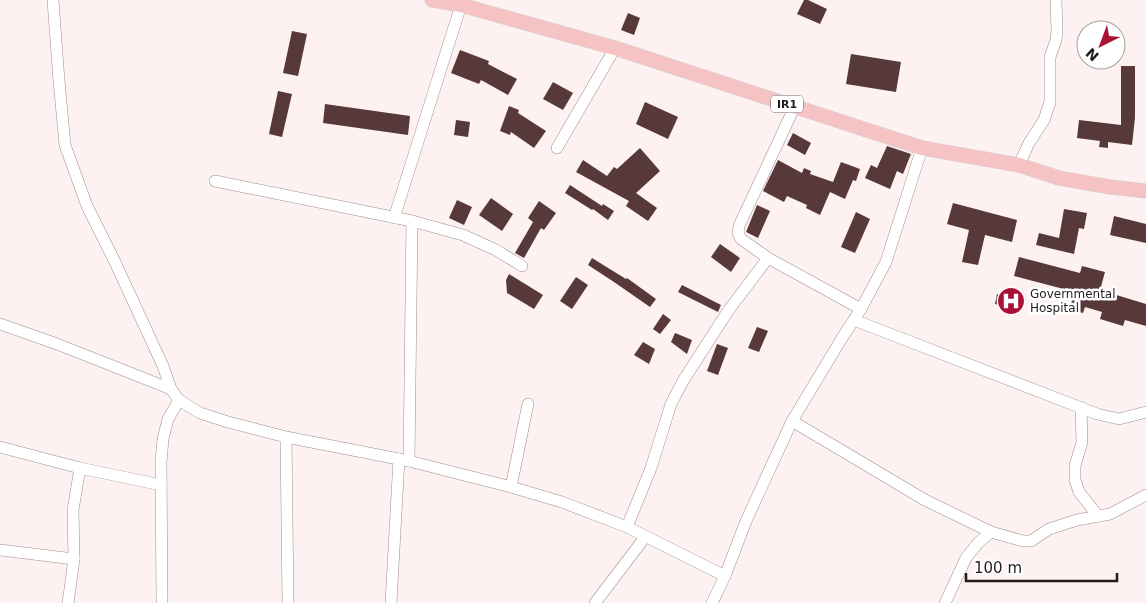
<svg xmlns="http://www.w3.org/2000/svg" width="1146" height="603" font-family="'DejaVu Sans',sans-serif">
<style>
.building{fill:#58393a}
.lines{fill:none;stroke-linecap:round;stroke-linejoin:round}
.minor-casing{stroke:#9d8e8e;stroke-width:12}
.major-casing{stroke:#d3d2d2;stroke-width:15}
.minor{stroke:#fff;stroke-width:11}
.major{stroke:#f6c3c5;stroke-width:14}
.labels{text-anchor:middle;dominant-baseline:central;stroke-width:5;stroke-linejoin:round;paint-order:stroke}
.shield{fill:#fff;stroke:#646060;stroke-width:1}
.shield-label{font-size:11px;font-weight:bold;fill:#221c1c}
.poi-label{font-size:12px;fill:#221c1c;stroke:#fff;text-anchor:start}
</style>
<rect width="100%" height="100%" fill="#fef1f1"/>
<g class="building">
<path d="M804,0H808L827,9L820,24L797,14Z"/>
<path d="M628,13L640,18L634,35L621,30Z"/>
<path d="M292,31L307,34L298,76L283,73Z"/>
<path d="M460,50L489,61L488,64L517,79L508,95L481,80L479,84L451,73Z"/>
<path d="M851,54L901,62L896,92L846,84Z"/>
<path d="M1121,66H1135V118L1132,145L1108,142V148L1099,147L1100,141L1077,138L1079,120L1121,125Z"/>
<path d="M553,82L573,93L563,110L543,99Z"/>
<path d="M278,91L292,94L282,137L269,134Z"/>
<path d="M645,102L678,117L668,139L636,124Z"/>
<path d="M325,104L410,116L408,135L323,123Z"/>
<path d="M509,106L519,110L518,113L546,131L534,148L511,132L510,135L500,131Z"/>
<path d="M456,120L470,122L468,137L454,135Z"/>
<path d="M793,133L811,143L805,155L787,145Z"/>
<path d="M887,146L911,154L903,174L897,171L890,189L865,178L871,165L877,168Z"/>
<path d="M640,148L660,171L636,193L657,208L648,221L626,206L629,201L576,172L583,160L607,176L614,167L617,169Z"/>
<path d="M778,160L802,173L804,168L811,171L810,174L833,182L841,162L860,169L856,181L853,180L845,199L830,192L820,215L806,208L807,205L787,196L784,202L763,191Z"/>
<path d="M570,185L602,206L603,204L614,211L608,220L593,209L592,210L565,193Z"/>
<path d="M491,198L513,214L502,231L479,215Z"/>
<path d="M457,200L472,207L464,225L449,218Z"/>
<path d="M539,201L556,213L544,230L541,228L524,258L515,253L533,222L528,218Z"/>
<path d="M953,203L1017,220L1012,242L985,235L978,265L962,262L969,230L947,224Z"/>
<path d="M757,205L770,211L758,238L746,232Z"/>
<path d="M1064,209L1087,213L1084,229L1079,228L1074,254L1036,245L1039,233L1059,238Z"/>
<path d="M856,212L870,219L855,253L841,247Z"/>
<path d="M1114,216L1146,224V243L1110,235Z"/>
<path d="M720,244L740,258L731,272L711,257Z"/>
<path d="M1019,257L1080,273L1082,266L1105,272L1100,290L1146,304V326L1125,320L1123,326L1100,319L1102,312L1085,307L1083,313L1069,309L1075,292L1014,276Z"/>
<path d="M592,258L626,279L627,278L656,299L650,307L614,282L588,265Z"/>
<path d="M509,274L543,295L534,309L507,293L506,280Z"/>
<path d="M576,277L588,285L572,309L560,301Z"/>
<path d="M682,285L721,305L718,312L678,292Z"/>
<path d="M997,294L1022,300L1020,310L995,304Z"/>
<path d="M663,314L671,320L660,334L653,329Z"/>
<path d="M757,327L768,331L759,352L748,348Z"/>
<path d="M675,333L692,340L687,354L671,342Z"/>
<path d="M643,342L655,349L649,364L634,355Z"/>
<path d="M717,344L728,348L718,375L707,371Z"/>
</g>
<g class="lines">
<g class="minor-casing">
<g id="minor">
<path d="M53,0L59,81L65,145L87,206L114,260L163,366L171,389L179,400L200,413L228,422L286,437L409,461L511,487L562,502L627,527L725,576"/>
<path d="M795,106L739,226L738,233L741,239L768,258L861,309"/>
<path d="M557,148L615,48"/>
<path d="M1019,165L1029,143L1044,120L1050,102V57L1056,40L1057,31L1056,0"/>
<path d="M215,181L412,221L463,235L496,250L522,266"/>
<path d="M394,218L461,5"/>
<path d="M854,320L1097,414L1119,419L1146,412"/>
<path d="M0,324L57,344L171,389"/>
<path d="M1081,407L1082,442L1075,466V480L1079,492L1098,516"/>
<path d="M792,421L925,500L991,532L1023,541H1031L1049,529L1077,520L1110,514L1146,495"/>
<path d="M286,437L288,603"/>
<path d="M0,447L80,468L161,485"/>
<path d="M409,461L412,221"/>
<path d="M511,487L528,404"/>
<path d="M627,527L651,468L671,404L683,381L728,311L768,258"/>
<path d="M0,550L74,559"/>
<path d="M68,603L74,559L73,510L80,468"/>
<path d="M162,603L161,462L163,439L168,419L179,400"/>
<path d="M391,603L399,459"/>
<path d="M595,603L646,536"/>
<path d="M712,603L725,576L746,521L792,421L842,338L861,309L886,262L922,148"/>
<path d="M945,603L966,558L978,543L991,532"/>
</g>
</g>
<g class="major-casing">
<path id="major" d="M432,0L461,5L615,48L922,148L1019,165L1059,178L1110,187L1146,191"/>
</g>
<use href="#minor" class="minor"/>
<use href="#major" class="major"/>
</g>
<defs>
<g id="hospital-disc" transform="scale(1.4375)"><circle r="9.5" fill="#a91136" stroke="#fff"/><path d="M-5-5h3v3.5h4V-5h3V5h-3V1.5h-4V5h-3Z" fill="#fff"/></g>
</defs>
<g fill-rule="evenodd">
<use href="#hospital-disc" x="1011" y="301"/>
</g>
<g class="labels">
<rect class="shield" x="771" y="95.5" width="32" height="17" rx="4"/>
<g class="shield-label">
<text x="787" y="104">IR1</text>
</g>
<g class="poi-label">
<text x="1030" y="294">Governmental<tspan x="1030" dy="14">Hospital</tspan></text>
</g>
</g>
<g transform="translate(1101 45) rotate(222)"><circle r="24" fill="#ffffff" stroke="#a7a4a4"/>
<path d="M0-4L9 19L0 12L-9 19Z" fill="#a91136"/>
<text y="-8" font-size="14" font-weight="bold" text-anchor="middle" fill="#221c1c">N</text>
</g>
<path d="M966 573v8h151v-8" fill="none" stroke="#221c1c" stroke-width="2.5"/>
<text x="974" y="573" font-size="15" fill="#221c1c" stroke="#ffffff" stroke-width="4" paint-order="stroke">100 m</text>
</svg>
